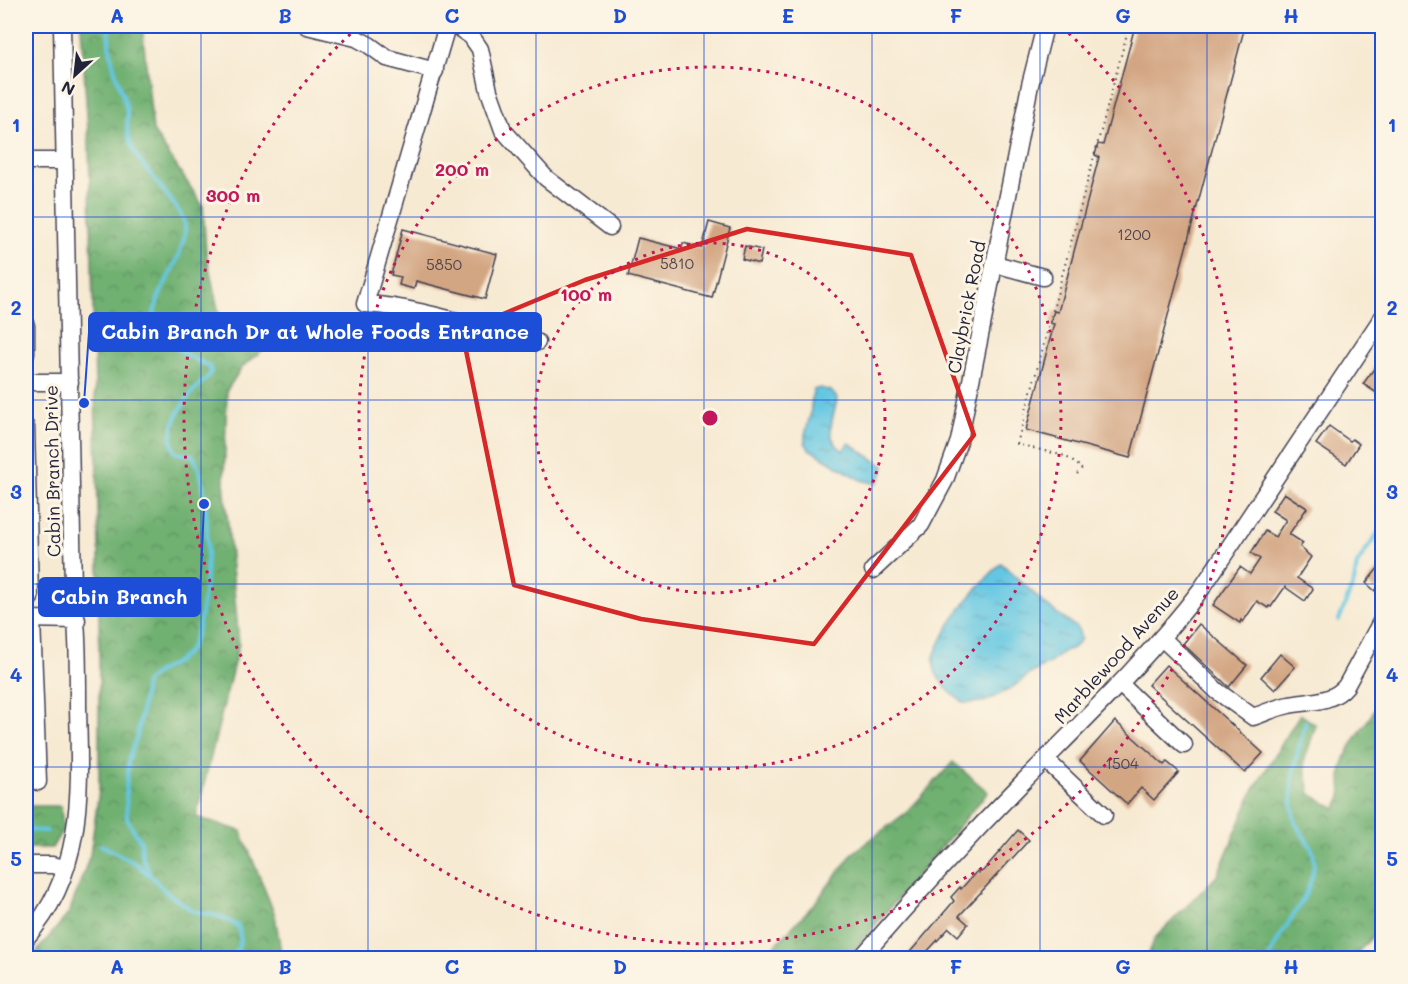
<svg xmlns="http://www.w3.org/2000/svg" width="1408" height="984" font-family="Mali,sans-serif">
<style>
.forest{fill:url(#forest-crowns);stroke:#496956;stroke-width:1.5}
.water{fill:url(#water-ripples);stroke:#43748e;stroke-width:1.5}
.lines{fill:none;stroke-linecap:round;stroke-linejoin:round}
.stream{stroke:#64c7e2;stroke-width:4}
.building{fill:#d3a683}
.minor-casing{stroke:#424052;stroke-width:19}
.path{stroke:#424052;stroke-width:2;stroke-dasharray:1.5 4.5;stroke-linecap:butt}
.minor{stroke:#fff;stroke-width:16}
.marked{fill:none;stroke:#d62828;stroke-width:4.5;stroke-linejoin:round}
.grid{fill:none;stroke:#1d4ed8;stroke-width:1.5;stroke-opacity:0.55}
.ring{fill:none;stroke:#c2185b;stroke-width:3;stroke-dasharray:3 6}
.labels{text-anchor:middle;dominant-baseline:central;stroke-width:6;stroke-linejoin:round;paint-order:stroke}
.number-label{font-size:15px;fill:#4e434d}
.street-label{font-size:18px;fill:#22223b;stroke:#fcf5e5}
.centre{fill:#c2185b;stroke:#fcf5e5;stroke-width:3}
.ring-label{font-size:18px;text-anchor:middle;font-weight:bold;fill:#c2185b;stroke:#fcf5e5;stroke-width:6;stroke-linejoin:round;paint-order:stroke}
.leader{fill:none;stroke:#1d4ed8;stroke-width:2}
.callout-dot{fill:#1d4ed8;stroke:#fcf5e5;stroke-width:2}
.callout{fill:#1d4ed8;stroke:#1d4ed8;stroke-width:2}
.callout-label{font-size:20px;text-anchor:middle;font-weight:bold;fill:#fff}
.neatline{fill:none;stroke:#1d4ed8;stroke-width:2}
.grid-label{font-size:20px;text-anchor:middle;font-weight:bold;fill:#1d4ed8}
</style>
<defs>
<pattern id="forest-crowns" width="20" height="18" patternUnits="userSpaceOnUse" patternTransform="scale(1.5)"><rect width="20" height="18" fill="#70b071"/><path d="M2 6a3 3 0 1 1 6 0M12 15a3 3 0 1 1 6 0" fill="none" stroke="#5c8f5e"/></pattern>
<pattern id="water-ripples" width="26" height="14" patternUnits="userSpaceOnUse" patternTransform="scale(1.5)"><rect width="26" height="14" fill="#64c7e2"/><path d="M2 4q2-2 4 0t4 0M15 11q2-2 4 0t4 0" fill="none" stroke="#52a1b8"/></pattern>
</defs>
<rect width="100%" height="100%" fill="#fcf5e5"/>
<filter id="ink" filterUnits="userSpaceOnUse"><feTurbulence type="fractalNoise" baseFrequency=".0167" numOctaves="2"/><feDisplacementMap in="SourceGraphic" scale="12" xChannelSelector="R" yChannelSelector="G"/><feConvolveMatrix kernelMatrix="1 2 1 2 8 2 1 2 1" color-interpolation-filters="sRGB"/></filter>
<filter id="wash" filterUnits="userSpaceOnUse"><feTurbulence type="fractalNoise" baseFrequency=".008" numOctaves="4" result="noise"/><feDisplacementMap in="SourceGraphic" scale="24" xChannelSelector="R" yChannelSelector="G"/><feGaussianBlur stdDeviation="1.35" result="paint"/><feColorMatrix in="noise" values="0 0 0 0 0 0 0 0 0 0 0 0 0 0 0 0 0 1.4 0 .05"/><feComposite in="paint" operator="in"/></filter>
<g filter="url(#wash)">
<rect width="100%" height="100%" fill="#f7ead3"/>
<g class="forest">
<path d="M81,26H142L153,131L203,206L206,253L220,319L272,321L270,344L242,367L227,390L224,481L239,643L196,817L241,831L275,915L282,958H31L69,913L90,855L99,790V552L89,145Z"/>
<path d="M1382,699V926L1353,958H1147L1155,938L1217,876L1253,791L1300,714L1316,725L1304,762L1310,794L1336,809C1347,789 1338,786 1342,768C1347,746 1370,718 1382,699Z"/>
<path d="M953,762L988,792L847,958H763L814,904L853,853L908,811Z"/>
<path d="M26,806H61L63,829L52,848H26Z"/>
</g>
<g class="water">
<path d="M820,388L831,391L837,398C835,419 821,434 843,451L849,443L884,466L883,472L877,484L861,480L809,449L805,442V434L810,416L813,390Z"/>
<path d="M1001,563L1046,605L1078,629L1081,639L1073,648L1064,651L1050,663L1030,674L1010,689L984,702L964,703C950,693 931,677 934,658C934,654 938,649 939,645C953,613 977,588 1001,563Z"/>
</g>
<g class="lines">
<g class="stream">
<path d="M109,26C106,55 120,82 127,110C128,118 126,125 128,133C129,141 134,152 138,158C149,174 178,205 184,221C187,231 183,243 180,252C174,269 154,300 154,316C154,340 191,358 209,366C211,371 212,370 209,375C207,380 202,381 199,385C183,401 163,431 176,453L192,455C215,484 210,619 189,650C177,667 155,668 146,683L137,736L129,758L126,788L127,819L141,842L142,856L151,876L166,892L193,911L219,916L238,926C243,941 240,947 231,958"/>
<path d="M1339,620L1354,582L1357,564L1382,527"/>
<path d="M26,830L47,831"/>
<path d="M101,845L137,864L148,874"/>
<path d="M1270,958C1279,929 1305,907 1312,876C1321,842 1300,842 1294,817C1287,785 1297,752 1306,722"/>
</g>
</g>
<g id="blocks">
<g class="building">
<path d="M1135,26H1245L1130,458L1026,430L1054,324L1050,323L1054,311L1058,312L1099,157L1095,155L1098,144L1103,145Z"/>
<path d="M709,222L730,228L712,298L628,276L638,238L682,249L683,243L702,248Z"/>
<path d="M403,229L497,254L485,299L416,281L414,289L399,285L401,277L391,275Z"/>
<path d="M745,246L762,250L759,264L742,259Z"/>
<path d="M1383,356V397L1363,384Z"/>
<path d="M1329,426L1350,441L1352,439L1359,444L1346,464L1316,444Z"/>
<path d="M1284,493L1307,508L1289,534L1303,543L1300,547L1311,557L1297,578L1313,589L1305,601L1285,587L1271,607L1269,606L1268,608L1257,601L1243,622L1241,620L1240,623L1213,605L1240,567L1250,574L1260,559L1251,553L1265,531L1275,537L1286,520L1272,511Z"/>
<path d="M1383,562V581L1375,591L1366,583Z"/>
<path d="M1199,624L1247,665L1229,687L1183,644Z"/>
<path d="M1280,654L1295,667L1275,690L1261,677Z"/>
<path d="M1166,665L1263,753L1245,773L1148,685Z"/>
<path d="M1115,721L1164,765L1167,762L1179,772L1154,800L1141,788L1127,804L1080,761Z"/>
<path d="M1018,830L1029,840L959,916L968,924L958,936L949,928L921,958H905L954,901L951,897L960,887L961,889L977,871L979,873L983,871Z"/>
</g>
</g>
</g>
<g filter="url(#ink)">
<use href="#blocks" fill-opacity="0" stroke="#424052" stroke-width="1.5"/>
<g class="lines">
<g class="minor-casing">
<g id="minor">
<path d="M307,26L356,38L369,45L387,58L435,71"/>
<path d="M447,26L365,304C421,307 481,330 537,342"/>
<path d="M456,26L471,36L480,49L489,91L503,130L546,178L610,227"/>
<path d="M26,161H64"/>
<path d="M995,264L1043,277"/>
<path d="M26,325V353"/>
<path d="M26,382H70"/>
<path d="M26,427L30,598"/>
<path d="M873,570L921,525L945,480L959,441L1030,85L1045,26"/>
<path d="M26,619L77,620"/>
<path d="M32,619L38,782"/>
<path d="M1162,638L1217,691L1253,717C1265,713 1277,707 1289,705C1310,701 1332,703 1346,686L1382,620"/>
<path d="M1120,684L1184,745"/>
<path d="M1046,760L1104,815"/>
<path d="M26,865H52L65,868"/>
<path d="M26,938C85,873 80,789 78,708C78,668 78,628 73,588L62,26"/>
<path d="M861,958C913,898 966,840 1022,783C1084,720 1148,659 1202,588L1382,318"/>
</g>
</g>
<path class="path" d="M1077,474L1082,468L1065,456L1017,444L1129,26"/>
<use href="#minor" class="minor"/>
</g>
</g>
<path class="marked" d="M747,229L911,255L974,435L814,644L641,619L514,585L462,331L585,280Z"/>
<path class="grid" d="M201,26V958M368,26V958M536,26V958M704,26V958M872,26V958M1040,26V958M1207,26V958M26,217H1382M26,400H1382M26,584H1382M26,767H1382"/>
<g class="ring">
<circle cx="710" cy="418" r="175"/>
<circle cx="710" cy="418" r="351"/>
<path d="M1062 27A526 526 0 1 1 358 27"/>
</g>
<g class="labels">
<g class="number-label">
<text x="1134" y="234">1200</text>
<text x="677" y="263">5810</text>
<text x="444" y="264">5850</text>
<text x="1122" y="763">1504</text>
</g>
<g class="street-label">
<text transform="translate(966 307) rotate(-79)">Claybrick Road</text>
<text transform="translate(52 471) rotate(-91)">Cabin Branch Drive</text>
<text transform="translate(1116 655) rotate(-48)">Marblewood Avenue</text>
</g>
</g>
<circle cx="710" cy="418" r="9" class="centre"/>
<g class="ring-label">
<text x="462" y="176">200 m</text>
<text x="233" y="202">300 m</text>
<text x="586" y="301">100 m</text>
</g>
<path class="leader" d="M84 403L89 332M204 504L200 597"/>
<g class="callout-dot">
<circle cx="84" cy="403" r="6"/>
<circle cx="204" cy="504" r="6"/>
</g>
<g class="callout">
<rect x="89" y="313" width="452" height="38" rx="6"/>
<rect x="39" y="578" width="161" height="38" rx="6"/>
</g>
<g class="callout-label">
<text x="315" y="339">Cabin Branch Dr at Whole Foods Entrance</text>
<text x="119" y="604">Cabin Branch</text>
</g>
<rect width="1408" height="984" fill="none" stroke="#fcf5e5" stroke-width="66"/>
<g transform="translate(75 75) rotate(207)" stroke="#fcf5e5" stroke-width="4.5" paint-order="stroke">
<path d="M0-4.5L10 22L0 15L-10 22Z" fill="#22223b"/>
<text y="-9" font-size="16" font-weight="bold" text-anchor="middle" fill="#22223b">N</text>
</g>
<rect x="33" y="33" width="1342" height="918" class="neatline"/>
<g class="grid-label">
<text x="117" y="23">A</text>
<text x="285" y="23">B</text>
<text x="452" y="23">C</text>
<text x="620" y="23">D</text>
<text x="788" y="23">E</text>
<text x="956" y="23">F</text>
<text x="1123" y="23">G</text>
<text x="1291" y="23">H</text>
<text x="16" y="132">1</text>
<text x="1392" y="132">1</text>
<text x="16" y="315">2</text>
<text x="1392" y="315">2</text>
<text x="16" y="499">3</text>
<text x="1392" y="499">3</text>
<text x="16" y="682">4</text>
<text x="1392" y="682">4</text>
<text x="16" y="866">5</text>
<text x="1392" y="866">5</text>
<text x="117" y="974">A</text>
<text x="285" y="974">B</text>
<text x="452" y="974">C</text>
<text x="620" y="974">D</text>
<text x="788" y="974">E</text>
<text x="956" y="974">F</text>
<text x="1123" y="974">G</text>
<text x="1291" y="974">H</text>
</g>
</svg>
